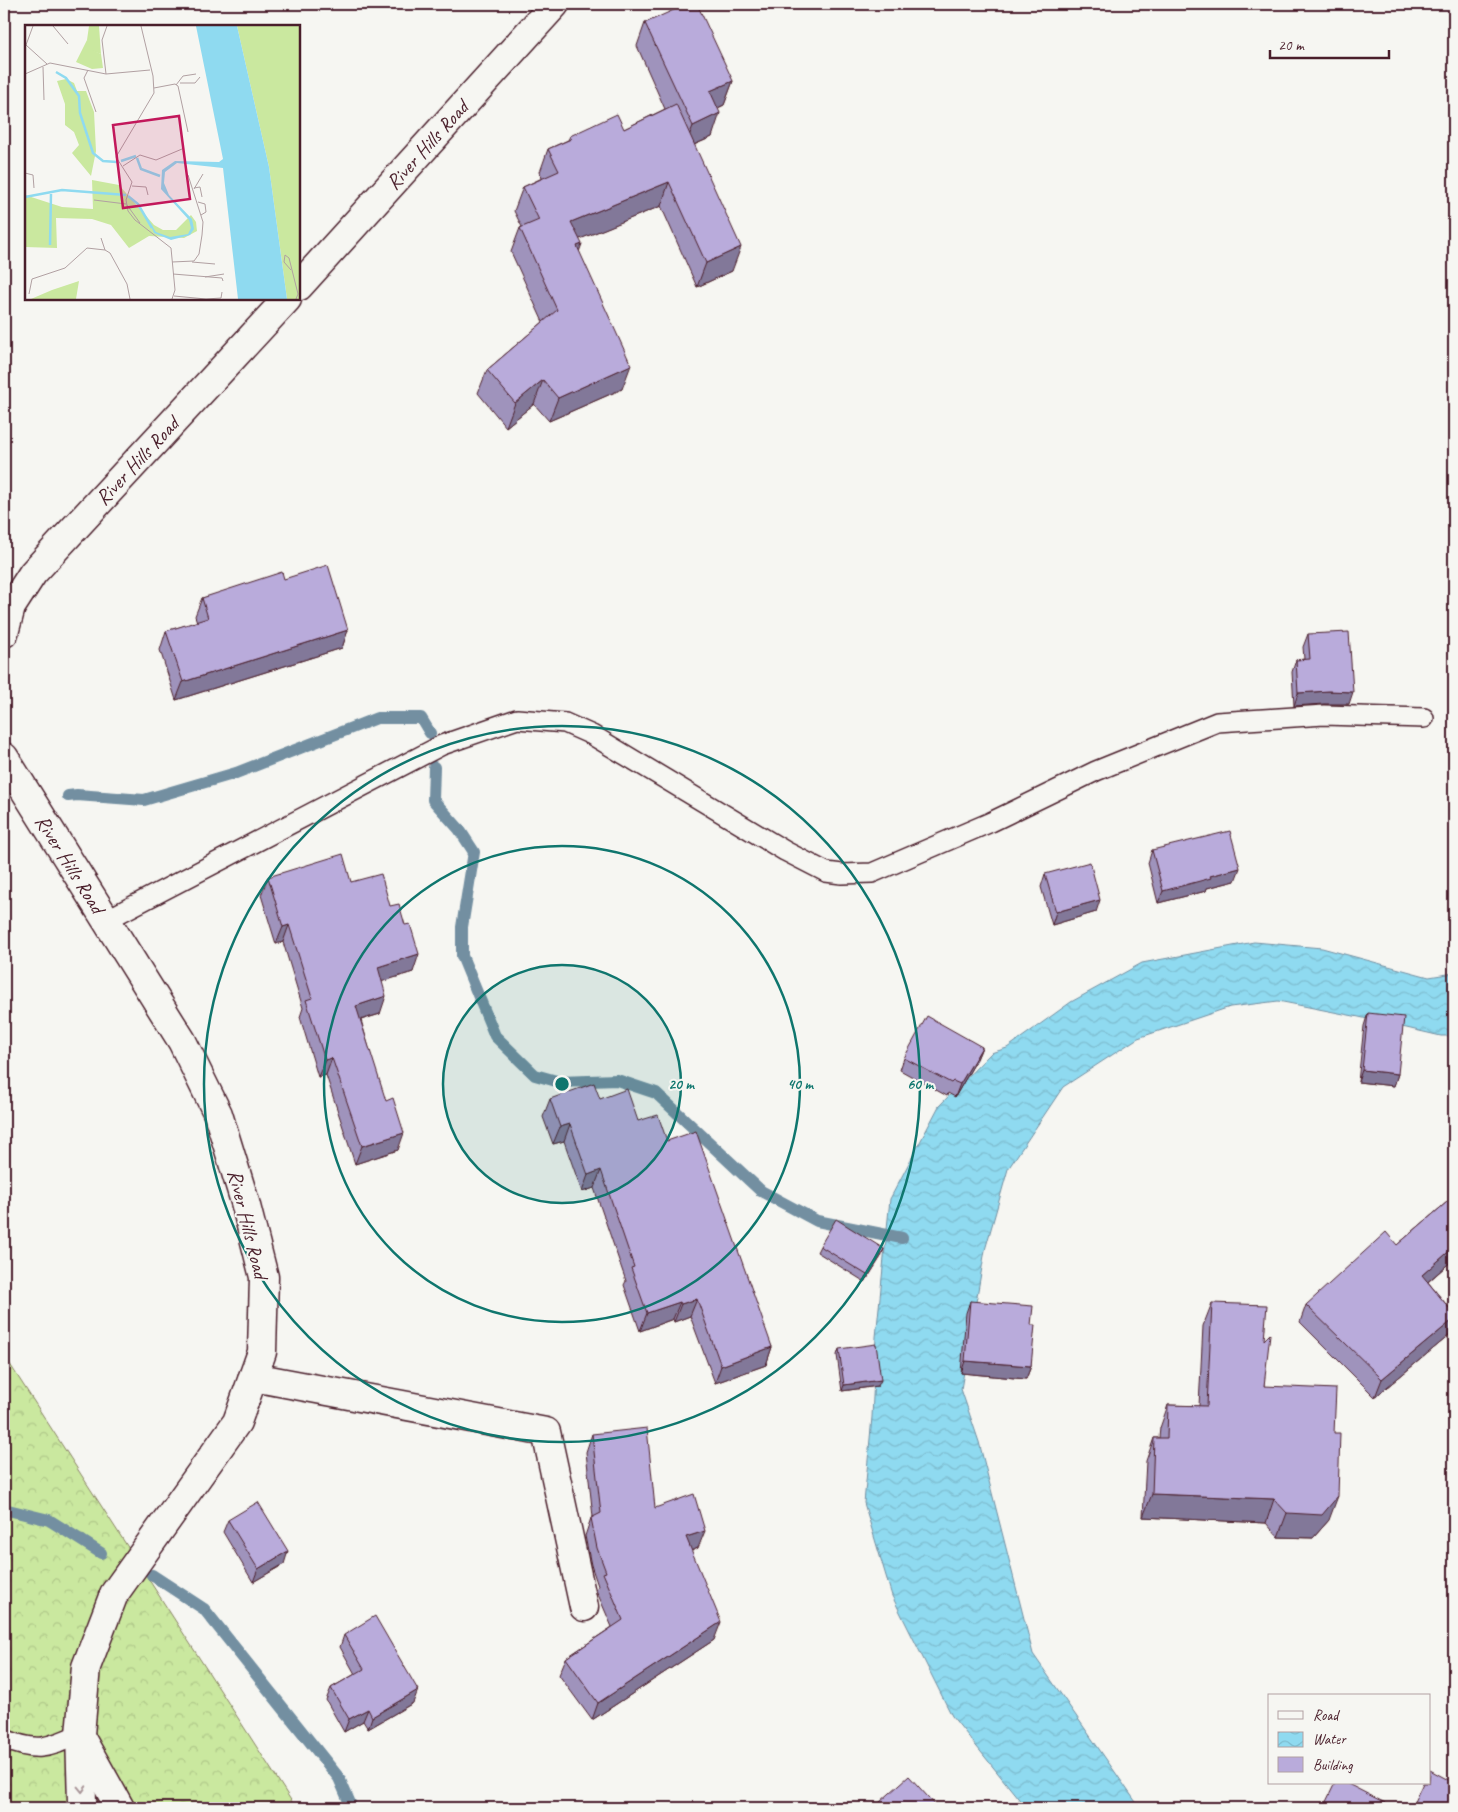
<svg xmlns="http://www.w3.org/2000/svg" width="1458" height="1812" font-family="Caveat,sans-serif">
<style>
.forest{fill:url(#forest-crowns);stroke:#8a8465}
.water{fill:url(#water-waves);stroke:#738fa1}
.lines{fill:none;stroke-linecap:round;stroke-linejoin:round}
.stream{stroke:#738fa1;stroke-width:12}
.lane-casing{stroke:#4a1f2b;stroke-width:22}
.street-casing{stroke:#4a1f2b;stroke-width:31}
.secondary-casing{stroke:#4a1f2b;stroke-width:31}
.lane{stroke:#f6f6f2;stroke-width:19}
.street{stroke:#f6f6f2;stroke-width:28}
.secondary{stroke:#f6f6f2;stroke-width:28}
.wall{fill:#9f93bc;stroke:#4a1f2b}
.shaded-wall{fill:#827899;stroke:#4a1f2b}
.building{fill:#b9abdb;stroke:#4a1f2b}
.oneway{stroke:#a99598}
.ring{fill:none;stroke:#0f766e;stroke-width:2.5}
.labels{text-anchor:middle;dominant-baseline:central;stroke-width:4;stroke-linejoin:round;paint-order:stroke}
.street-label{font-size:21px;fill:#4a1f2b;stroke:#f6f6f2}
.inset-river{fill:none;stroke:#8fdaf0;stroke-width:2.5}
.inset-road{fill:none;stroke:#b1a0a2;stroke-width:1}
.view{fill:#c2185b;fill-opacity:0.15;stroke:#c2185b;stroke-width:2.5}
.inset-edge{fill:none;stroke:#4a1f2b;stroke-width:2.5}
.centre{fill:#0f766e;stroke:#f6f6f2;stroke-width:2.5}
.ring-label{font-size:15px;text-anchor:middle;font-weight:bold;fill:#0f766e;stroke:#f6f6f2;stroke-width:4;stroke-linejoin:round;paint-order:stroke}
</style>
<defs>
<pattern id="forest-crowns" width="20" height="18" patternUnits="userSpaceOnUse" patternTransform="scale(1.25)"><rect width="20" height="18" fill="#cae89f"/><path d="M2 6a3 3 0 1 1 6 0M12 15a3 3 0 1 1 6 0" fill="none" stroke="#afc789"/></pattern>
<pattern id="water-waves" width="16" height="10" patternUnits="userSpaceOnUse" patternTransform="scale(1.25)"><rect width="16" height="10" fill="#8fdaf0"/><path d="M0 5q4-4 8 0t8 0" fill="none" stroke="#7dbbce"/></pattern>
</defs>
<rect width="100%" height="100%" fill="#f6f6f2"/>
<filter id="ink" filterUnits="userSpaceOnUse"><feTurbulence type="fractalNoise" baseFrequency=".02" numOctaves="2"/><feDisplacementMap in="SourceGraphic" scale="10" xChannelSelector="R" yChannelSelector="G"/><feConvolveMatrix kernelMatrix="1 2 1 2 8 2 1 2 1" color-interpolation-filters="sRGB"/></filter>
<g filter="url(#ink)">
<path class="forest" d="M4,1355L296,1808H4Z"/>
<path class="water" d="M1254,942L1322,948L1429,977L1454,973V1036H1441L1359,1017L1278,1001L1230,1007L1138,1038L1063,1087L1008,1169L985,1250L961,1389L979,1442L1033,1654L1140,1808H1026L952,1716L892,1596L864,1503L872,1417L876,1337L890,1199L939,1106L991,1053L1007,1048L1071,1002L1142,963Z"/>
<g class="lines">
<g class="stream">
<path d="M434,767L433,800L459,829L474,852L462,927V956L495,1036L535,1075L560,1082L617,1080L656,1093L761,1191L817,1221L902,1238"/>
<path d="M68,796L77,795L144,800L236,773L377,718H421L430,733"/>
<path d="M4,1509L49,1520L101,1553"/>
<path d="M152,1575L204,1609L339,1778L352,1808"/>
</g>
<g class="lane-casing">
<g id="lane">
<path d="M106,920L442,745L517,719L565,723L592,735L785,851L826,872L842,874L872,873L991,822L1096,771L1217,722L1324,715L1424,718"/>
<path d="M4,1739C38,1753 47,1748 80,1734"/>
</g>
</g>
<g class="street-casing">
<path id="street" d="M253,1377L546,1432L584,1607"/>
</g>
<g class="secondary-casing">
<g id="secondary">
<path d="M299,286L555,4"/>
<path d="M4,633L11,607L33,573L287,299"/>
<path d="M4,757L182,1041L218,1114L245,1202L264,1277L262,1352L237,1422L114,1594L86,1667L80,1734L82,1802L84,1808"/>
<path d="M82,1740L120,1808"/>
</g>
</g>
<use href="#lane" class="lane"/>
<use href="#street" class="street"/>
<use href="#secondary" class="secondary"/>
</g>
<g class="wall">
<path d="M645,23L733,81L724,105L718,108L712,137L694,145L732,271L697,287L661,206L579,239V252L622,389L549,421L534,404L506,427L478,393L487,370L543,322L511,252L520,228L522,227L514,211L523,187L542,178L540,172L548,149L568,140L570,136L624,129L665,109L637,46Z"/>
<path d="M284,579L348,630L342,648L176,700L160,650L166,631L197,622L195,616L202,598Z"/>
<path d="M1308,634L1349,704H1324L1294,706L1292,672L1296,660L1304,659L1303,647Z"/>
<path d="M1152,850L1235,881L1207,888L1206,891L1158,903L1148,863Z"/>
<path d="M1045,874L1096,912L1052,925L1041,887Z"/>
<path d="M268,877L351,882L390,906L413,972L382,981L380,1014L361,1020L398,1150L355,1164L326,1075L318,1077L300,1017L303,1008L283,942L276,944L261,895Z"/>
<path d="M1368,1013L1398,1074L1394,1086L1358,1082L1364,1026Z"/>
<path d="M982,1047L977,1059L955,1097L948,1093L947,1096L900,1070L904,1058Z"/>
<path d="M550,1099H600L638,1121L667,1141L772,1347L766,1365L715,1383L690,1316L674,1322L673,1319L640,1331L624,1285L626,1281L594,1188L582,1192L564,1141L553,1144L543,1117Z"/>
<path d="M1454,1196V1259L1428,1282L1454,1314V1324L1451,1334L1375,1397L1300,1322L1306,1305L1397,1245Z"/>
<path d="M820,1246L882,1255L865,1282L817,1252Z"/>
<path d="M970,1301L1031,1325V1366L1026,1379L961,1373L966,1313Z"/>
<path d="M1212,1303L1264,1340V1386L1329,1520L1313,1538L1278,1537L1266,1523L1143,1517L1146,1461L1154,1438H1159L1160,1428L1168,1405L1199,1406L1203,1326Z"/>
<path d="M839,1349L878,1386L842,1391L837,1355Z"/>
<path d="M592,1434L655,1508L698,1548L691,1551L714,1640L592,1720L559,1675L566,1658L612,1627L596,1590L598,1586L591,1565L585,1536L591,1518L593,1517L586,1452Z"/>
<path d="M228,1520L284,1564L253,1582L223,1532Z"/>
<path d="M344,1635L413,1703L368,1729L363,1721L344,1732L326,1700L331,1688L355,1674L340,1647Z"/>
<path d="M880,1802L938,1808H878Z"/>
</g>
<g class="shaded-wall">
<path d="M733,81L724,105L702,115L710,91Z"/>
<path d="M720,113L712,137L684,149L693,126Z"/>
<path d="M669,182L661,206L563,246L571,222Z"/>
<path d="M582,244L573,268L577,246Z"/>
<path d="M741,247L732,271L697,287L706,263Z"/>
<path d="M631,365L622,389L549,421L558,398Z"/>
<path d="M543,380L534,404L506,427L515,403Z"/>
<path d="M348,630L342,648L176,700L183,682Z"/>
<path d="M1329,691L1353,692L1349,704H1324L1294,706L1298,693Z"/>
<path d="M1240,868L1235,881L1207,888L1206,891L1158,903L1163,891L1210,876Z"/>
<path d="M1100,900L1096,912L1052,925L1056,912Z"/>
<path d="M289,925L283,942L276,944L283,927Z"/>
<path d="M419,954L413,972L371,985L378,967Z"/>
<path d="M386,996L380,1014L350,1023L356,1006Z"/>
<path d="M982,1047L977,1059L955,1097L960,1084Z"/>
<path d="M332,1058L326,1075L318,1077L325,1060Z"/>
<path d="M1362,1070L1398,1074L1394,1086L1358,1082Z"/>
<path d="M570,1124L564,1141L553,1144L560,1127Z"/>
<path d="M404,1133L398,1150L355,1164L362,1146Z"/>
<path d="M601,1170L594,1188L582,1192L588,1175Z"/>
<path d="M1454,1247V1259L1416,1292L1422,1275Z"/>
<path d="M884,1249L882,1255L865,1282L867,1275Z"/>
<path d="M697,1299L690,1316L674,1322L681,1304Z"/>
<path d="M680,1302L673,1319L640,1331L647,1313Z"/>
<path d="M1454,1319V1324L1451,1334L1375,1397L1382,1379Z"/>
<path d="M772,1347L766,1365L715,1383L721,1366Z"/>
<path d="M965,1361L1031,1366L1026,1379L961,1373Z"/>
<path d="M881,1380L878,1386L842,1391L844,1385Z"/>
<path d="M1152,1494L1274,1499L1266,1523L1143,1517Z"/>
<path d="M1338,1496L1329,1520L1313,1538L1278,1537L1287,1513Z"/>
<path d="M705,1531L698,1548L680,1555L686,1537Z"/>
<path d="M288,1551L284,1564L253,1582L258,1569Z"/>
<path d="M721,1622L714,1640L592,1720L598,1703Z"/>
<path d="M418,1690L413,1703L368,1729L372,1717Z"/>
<path d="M368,1709L363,1721L344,1732L349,1719Z"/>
</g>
<g class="building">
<path d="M687,4H697L733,81L710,91L720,113L693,126L645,23Z"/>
<path d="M676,104L741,247L706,263L669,182L571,222L582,244L577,246L631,365L558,398L543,380L515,403L487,370L557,310L520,228L539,220L523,187L559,171L548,149L571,139L570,136L617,114L624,129Z"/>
<path d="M328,565L348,630L183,682L166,631L208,618L202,598L282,572L284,579Z"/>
<path d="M1349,632L1353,692L1329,691L1298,693L1296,660L1310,659L1308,634Z"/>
<path d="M1230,831L1240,868L1210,876L1211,878L1163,891L1152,850Z"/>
<path d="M343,854L351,882L381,874L390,906L399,904L405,925L410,924L419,954L378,967L386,996L356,1006L386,1101L393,1098L404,1133L362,1146L332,1058L325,1060L306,1000L312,998L289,925L283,927L268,877Z"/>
<path d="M1090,862L1100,900L1056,912L1045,874Z"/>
<path d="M1368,1013L1404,1017L1398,1074L1362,1070Z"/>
<path d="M927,1016L982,1047L960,1084L953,1081L951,1083L904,1058Z"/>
<path d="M594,1083L600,1099L627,1089L638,1121L658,1115L667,1141L696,1131L772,1347L721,1366L697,1299L681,1304L680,1302L647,1313L631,1268L634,1267L601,1170L588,1175L570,1124L560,1127L550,1099Z"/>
<path d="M1454,1196V1247L1422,1275L1454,1314V1319L1382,1379L1306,1305L1386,1232L1397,1245Z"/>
<path d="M836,1219L884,1249L867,1275L820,1246Z"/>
<path d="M970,1301L1033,1306L1031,1325H1035L1031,1366L965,1361Z"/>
<path d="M1212,1303L1267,1305L1264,1340L1270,1334L1264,1386L1336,1389L1334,1433H1340L1338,1496L1322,1515L1287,1513L1274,1499L1152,1494L1154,1438H1167L1168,1405L1207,1406Z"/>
<path d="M876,1344L881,1380L844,1385L839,1349Z"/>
<path d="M647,1428L655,1508L694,1494L705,1531L686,1537L721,1622L598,1703L566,1658L623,1620L603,1573L606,1572L597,1548L591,1518L601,1513L592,1434Z"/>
<path d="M258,1502L288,1551L258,1569L228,1520Z"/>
<path d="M375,1616L418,1690L372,1717L368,1709L349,1719L331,1688L364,1669L344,1635Z"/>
<path d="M1430,1770L1454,1783V1808H1411L1423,1783H1429Z"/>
<path d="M909,1776L938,1808H885L880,1802Z"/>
<path d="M1335,1783H1346L1395,1808H1323Z"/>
</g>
<defs><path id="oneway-chevron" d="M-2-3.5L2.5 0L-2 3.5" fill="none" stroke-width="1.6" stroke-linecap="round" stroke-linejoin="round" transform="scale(1.25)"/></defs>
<use class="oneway" href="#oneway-chevron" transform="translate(82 1789) rotate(88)"/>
</g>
<circle cx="562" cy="1084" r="119" fill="#0f766e" fill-opacity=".12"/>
<g class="ring">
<circle cx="562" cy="1084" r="119"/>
<circle cx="562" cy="1084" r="238"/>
<circle cx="562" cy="1084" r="358"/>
</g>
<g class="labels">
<g class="street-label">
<text transform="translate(427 145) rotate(-48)">River Hills Road</text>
<text transform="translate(137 461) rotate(-47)">River Hills Road</text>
<text transform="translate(70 864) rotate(58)">River Hills Road</text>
<text transform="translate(248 1224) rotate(76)">River Hills Road</text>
</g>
</g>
<g transform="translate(25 25)">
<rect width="275" height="275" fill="#f6f6f2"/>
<path d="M64,1H74L76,29L67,26L62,15ZM41,54L49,58L52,66H61L69,87L71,126L66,151L47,128L54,120L49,107L40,100V79L32,56ZM67,155L94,160L129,200L138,205H151L166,190L171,197L172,206L159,213L124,211L104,223L86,200L67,194L31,193L32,223L0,222V170L37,182L68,184ZM54,256L51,274H6L27,265Z" fill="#cae89f"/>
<path d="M62,15L70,19L67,25L76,29L78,43L67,44L51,37Z" fill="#cae89f"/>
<path d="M212,1H275V274H262L244,142Z" fill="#cae89f"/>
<path d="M171,1H212L244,142L262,274H213L198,143L152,138L140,147L139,158L144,170L167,194L169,204L165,210L146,215L129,208L124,196L131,207L145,212L163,209L166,203L164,195L136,164L137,145L150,136L194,137L198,134Z" fill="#8fdaf0"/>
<path class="inset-river" d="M31,47L41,53L54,71L55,88L68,128L78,136L92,137M112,133L116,144L135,151M96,136L111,131M103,171L113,179L127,203M0,172L37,165L101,170M25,220L26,169"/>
<path class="inset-road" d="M8,1L1,20L22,39M28,1L43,19M116,1L128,51L129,68L91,132L107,157L101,175L103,186L110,195L146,223L150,265L147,274M18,42L19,75M63,45L59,53L71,87M0,49L25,38L81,49L125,45M81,49L77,15L82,1M155,58H170L175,52M151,60L158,51L171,49M129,63L150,59L153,61L163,107M98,141L115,130L131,135L157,124M0,148L8,150L9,163M107,161L121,162L123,170M169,163L175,162L177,172M169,164L178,149M69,175L101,179M173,177L180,179L181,187L176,190M102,180L115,198M76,213L80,225L85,228L102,259L105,274M147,237L169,236L174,229L177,210L178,197L163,150M167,237L190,239M266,245L259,237L260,230L264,233L273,269L271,274M148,249L197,253L198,256M180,252L199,249M4,269L7,254L40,243L62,223L80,225M149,271L181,274M181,274L196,273L197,267"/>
<path class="view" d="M154,91L165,174L98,183L88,100Z"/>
<rect width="275" height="275" class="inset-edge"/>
</g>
<circle cx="562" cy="1084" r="8" class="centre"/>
<g class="ring-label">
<text x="681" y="1089">20 m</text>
<text x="800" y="1089">40 m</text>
<text x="920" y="1089">60 m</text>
</g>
<rect width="1458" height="1812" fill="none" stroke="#f6f6f2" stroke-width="20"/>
<rect x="10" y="10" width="1438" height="1792" fill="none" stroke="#4a1f2b" stroke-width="2" filter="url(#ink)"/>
<rect x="1268" y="1694" width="162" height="90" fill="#f6f6f2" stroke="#b1a0a2"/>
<rect x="1278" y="1711" width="25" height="8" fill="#f6f6f2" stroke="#b1a0a2"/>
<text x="1313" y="1720" font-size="15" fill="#4a1f2b">Road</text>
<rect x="1278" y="1732" width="25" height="15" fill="url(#water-waves)" stroke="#b1a0a2"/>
<text x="1313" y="1744" font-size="15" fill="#4a1f2b">Water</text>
<rect x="1278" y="1757" width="25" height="15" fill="#b9abdb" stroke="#b1a0a2"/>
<text x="1313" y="1770" font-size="15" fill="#4a1f2b">Building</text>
<path d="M1270 50v8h119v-8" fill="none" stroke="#4a1f2b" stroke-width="2.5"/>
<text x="1278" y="50" font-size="15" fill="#4a1f2b" stroke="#f6f6f2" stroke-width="4" paint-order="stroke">20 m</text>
</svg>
